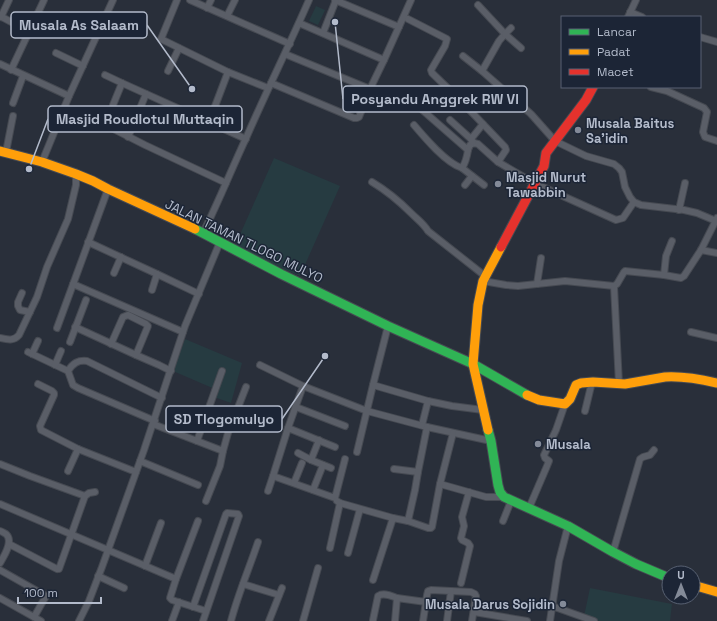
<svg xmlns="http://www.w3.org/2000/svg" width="717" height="621" font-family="'Space Grotesk',sans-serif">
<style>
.green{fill:#263b41}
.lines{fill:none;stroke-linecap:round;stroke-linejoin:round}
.street-casing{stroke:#464a52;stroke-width:8}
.fast-casing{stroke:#464a52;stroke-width:11}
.slow-casing{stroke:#464a52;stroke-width:11}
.jam-casing{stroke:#464a52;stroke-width:11}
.street{stroke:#5a5e67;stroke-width:6}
.fast{stroke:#30b455;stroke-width:9}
.slow{stroke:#ff9f0a;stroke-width:9}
.jam{stroke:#e5322d;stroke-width:9}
.poi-dot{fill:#838a98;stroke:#1c2536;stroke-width:1.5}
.labels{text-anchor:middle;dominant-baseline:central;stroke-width:3;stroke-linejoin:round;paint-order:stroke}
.poi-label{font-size:13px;font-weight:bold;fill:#b3bbcb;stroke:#1c2536;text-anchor:start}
.street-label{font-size:13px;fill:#b3bbcb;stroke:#1c2536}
.leader{fill:none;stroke:#b3bbcb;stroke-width:1.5}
.callout-dot{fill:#b3bbcb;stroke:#1c2536;stroke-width:1.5}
.callout{fill:#1c2536;stroke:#b3bbcb;stroke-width:1.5}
.callout-label{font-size:14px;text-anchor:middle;font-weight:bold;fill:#b3bbcb}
</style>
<rect width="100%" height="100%" fill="#292f3a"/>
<g class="green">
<path d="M316,6L325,10L318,25L309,21Z"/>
<path d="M274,158L340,186L300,276L234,248Z"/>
<path d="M185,339L242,363L231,403L214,397L217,390L173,371Z"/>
<path d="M590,588L672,604L670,621H583Z"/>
</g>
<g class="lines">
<g class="street-casing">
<g id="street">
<path d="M177,0L161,39L228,72L268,88"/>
<path d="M190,0L290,44"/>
<path d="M335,0L399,27"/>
<path d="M478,5L505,34L499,41L482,71"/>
<path d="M207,8L211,0"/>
<path d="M630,12L642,17"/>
<path d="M0,16L30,32"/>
<path d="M227,16L235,0"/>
<path d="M1,17L9,0"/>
<path d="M628,17L636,0"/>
<path d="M408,19L447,39L445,46L431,70L432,73L459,99L505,147L506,150L498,162"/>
<path d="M511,28L505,34L521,48"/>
<path d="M323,33L336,0"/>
<path d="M700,37L717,42"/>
<path d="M56,53L83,66"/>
<path d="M285,54L370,89"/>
<path d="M463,56L482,71L531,114L555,141L586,156L614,164L619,168L622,172L625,187L630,197L634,202L641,205L684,210L697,213L716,221"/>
<path d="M384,60L411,0"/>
<path d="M0,64L69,96"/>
<path d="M11,70L44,0"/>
<path d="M168,71L179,48"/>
<path d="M105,75L122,83L246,139"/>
<path d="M271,83L354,118H357L359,117L370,89L384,60L299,23"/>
<path d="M651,87L667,91L704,108L707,112L703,132L705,137L717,141"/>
<path d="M13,103L23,76"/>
<path d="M113,105L122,83"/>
<path d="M420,108L468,150L470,145L474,143L478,144L498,162L534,183L616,220L623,218L634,202"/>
<path d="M88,116L145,145L226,183"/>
<path d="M450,120L471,139"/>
<path d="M209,122L228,72"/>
<path d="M414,125C425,138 446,163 462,168C466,162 467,157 468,150"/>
<path d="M128,137L146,94"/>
<path d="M473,142L471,139L483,124"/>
<path d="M6,152L13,116"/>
<path d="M42,162L69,96L113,0"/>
<path d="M462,168L484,185"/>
<path d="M372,182C387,191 399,201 411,213C417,219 424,224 428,231L485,276"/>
<path d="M465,185L472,176"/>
<path d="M679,210L685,183"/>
<path d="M203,233C219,201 232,168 247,136C267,90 289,46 309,0"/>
<path d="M88,242L157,274L199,294"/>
<path d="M701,250L717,253"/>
<path d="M114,273L121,257"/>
<path d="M664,275L666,256L672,241"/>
<path d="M483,281L506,285L518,286L565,281L614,286L617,284L624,272L625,271L664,275L681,278L684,276L701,250L717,218"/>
<path d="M73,284L183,332"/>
<path d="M537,284L541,258"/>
<path d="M614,286L619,384"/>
<path d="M152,290L157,274"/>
<path d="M22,293L18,302V306L20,310L30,312"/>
<path d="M75,327L136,355L159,365L171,371"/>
<path d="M57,328L108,189"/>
<path d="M691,332L717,338"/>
<path d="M0,338C8,340 14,341 19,335L37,297L47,267L68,219L76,185V174"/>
<path d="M70,342L86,300"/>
<path d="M111,344L123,317L128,315L146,324L148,326L136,355"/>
<path d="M28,352L68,371"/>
<path d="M32,354L38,341"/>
<path d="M55,365L61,351"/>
<path d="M260,365L303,386"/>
<path d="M38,384L52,391L54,393V395L40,426L41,430L78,449L136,472"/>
<path d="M373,385L428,401L452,406L483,410"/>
<path d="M296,407L345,426"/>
<path d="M585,411L592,382"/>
<path d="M155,421L78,388L73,385L68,371C73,363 78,360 87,361L162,398"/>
<path d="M153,424L223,451"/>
<path d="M422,425L428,401"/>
<path d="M288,428L273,476L335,498L345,459"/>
<path d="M197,441L222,371"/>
<path d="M335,447L288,428L303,386L367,411L427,427L491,441"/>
<path d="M357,452L373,385L388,326"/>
<path d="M298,453L311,460L331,468"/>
<path d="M311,460L319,440"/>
<path d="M140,461L198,485"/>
<path d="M0,464L30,476L85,496"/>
<path d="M394,469L418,472L427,427"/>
<path d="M68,471L78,449"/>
<path d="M294,483L302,463"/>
<path d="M440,484L486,497H504"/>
<path d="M313,490L323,465"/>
<path d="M268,491L273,476"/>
<path d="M206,501L220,466L223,451L228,433L246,387"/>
<path d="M340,503L393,518"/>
<path d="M0,504L176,579"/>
<path d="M529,508L547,466L549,461L545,458L544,455L556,430L565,404"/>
<path d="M198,521L176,579L170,598L172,600L206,611"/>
<path d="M408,521L415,490L418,472"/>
<path d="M503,521L511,501"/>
<path d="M0,531C1,531 6,534 6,534C14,541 4,556 0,563"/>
<path d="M9,544L57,569"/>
<path d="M330,548L340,503L337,501"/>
<path d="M613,552L640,459L643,457L650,455L654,450"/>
<path d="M348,553L360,509"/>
<path d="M145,566L161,523"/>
<path d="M59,569L85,496L89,493L95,492"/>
<path d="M0,570L46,596L34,617"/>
<path d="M98,576L124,588"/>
<path d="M373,580L393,518L408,521L428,528H431L432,527L440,484L453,433"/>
<path d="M461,583L470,546L468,543L462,540L461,538L464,526L462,517L469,492"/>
<path d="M243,584L279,595"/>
<path d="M451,591L471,592L475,594L476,596L472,621"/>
<path d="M0,598L41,621"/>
<path d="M552,606L594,621"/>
<path d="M193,607L226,514L227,513L238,514L239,516L203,621"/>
<path d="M474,612L527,621"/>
<path d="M373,620L378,596C384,592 391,596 397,598"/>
<path d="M79,621L89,601L102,567L144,450L185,326L220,242"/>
<path d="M172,621L179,602"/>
<path d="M231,621C238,594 249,569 258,542"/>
<path d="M269,621L282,588"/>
<path d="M303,621L318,568"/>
<path d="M395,621L397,598L426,602"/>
<path d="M423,621L427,595L428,591L431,590L451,591L447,621"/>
<path d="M550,621L559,561L568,526"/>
</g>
</g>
<g class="fast-casing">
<g id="fast">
<path d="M195,229L281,274L388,326L473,364L527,395"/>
<path d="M488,430L491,441L498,485L500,492L504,497L568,526L613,552L636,564L669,578"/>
</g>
</g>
<g class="slow-casing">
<g id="slow">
<path d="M0,151L42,162L76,174L93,181L108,189L195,229"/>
<path d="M527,395L539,400L565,404L570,399L576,385L581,383L593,382L625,384L665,377C683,376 700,379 717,383"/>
<path d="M488,430L473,364L478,305L483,281L501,247"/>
<path d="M693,585L717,592"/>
</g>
</g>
<g class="jam-casing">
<path id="jam" d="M501,247L544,166L546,153L586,100L593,87"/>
</g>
<use href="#street" class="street"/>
<use href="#fast" class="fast"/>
<use href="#slow" class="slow"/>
<use href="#jam" class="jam"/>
</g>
<g class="poi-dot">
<circle cx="578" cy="130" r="4"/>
<circle cx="498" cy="184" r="4"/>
<circle cx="538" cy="444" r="4"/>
<circle cx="563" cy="604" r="4"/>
</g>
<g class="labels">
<g class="poi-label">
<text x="586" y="123">Musala Baitus<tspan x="586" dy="15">Sa'idin</tspan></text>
<text x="506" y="177">Masjid Nurut<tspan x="506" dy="15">Tawabbin</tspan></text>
<text x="546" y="444">Musala</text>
<text x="555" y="604" text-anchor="end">Musala Darus Sojidin</text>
</g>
<g class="street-label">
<text transform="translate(244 241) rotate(26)">JALAN TAMAN TLOGO MULYO</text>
</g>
</g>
<path class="leader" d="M192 89L147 25M335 22L343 99M29 169L48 119M325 356L282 419"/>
<g class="callout-dot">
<circle cx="192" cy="89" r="4"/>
<circle cx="335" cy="22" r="4"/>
<circle cx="29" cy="169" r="4"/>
<circle cx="325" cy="356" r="4"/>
</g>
<g class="callout">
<rect x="11" y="12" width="136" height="26" rx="4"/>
<rect x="343" y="86" width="184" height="26" rx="4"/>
<rect x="48" y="106" width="194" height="26" rx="4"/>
<rect x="166" y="406" width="116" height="26" rx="4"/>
</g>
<g class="callout-label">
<text x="79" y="30">Musala As Salaam</text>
<text x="435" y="104">Posyandu Anggrek RW VI</text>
<text x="145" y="124">Masjid Roudlotul Muttaqin</text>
<text x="224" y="424">SD Tlogomulyo</text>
</g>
<rect x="561" y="16" width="140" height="72" fill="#1c2536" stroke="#586172"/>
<rect x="569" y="29" width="20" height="6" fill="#30b455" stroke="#586172"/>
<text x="597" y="36" font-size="12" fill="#b3bbcb">Lancar</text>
<rect x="569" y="49" width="20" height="6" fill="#ff9f0a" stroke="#586172"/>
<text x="597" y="56" font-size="12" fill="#b3bbcb">Padat</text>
<rect x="569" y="69" width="20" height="6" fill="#e5322d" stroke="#586172"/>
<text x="597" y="76" font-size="12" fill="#b3bbcb">Macet</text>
<g transform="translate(681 585)"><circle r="19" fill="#1c2536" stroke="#586172"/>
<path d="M0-3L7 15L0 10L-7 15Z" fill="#838a98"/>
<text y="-6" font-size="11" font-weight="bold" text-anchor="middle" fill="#b3bbcb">U</text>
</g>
<path d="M18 597v6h83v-6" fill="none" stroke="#b3bbcb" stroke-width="2"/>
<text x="24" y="597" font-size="12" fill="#b3bbcb" stroke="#1c2536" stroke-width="3" paint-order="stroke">100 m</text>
</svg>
